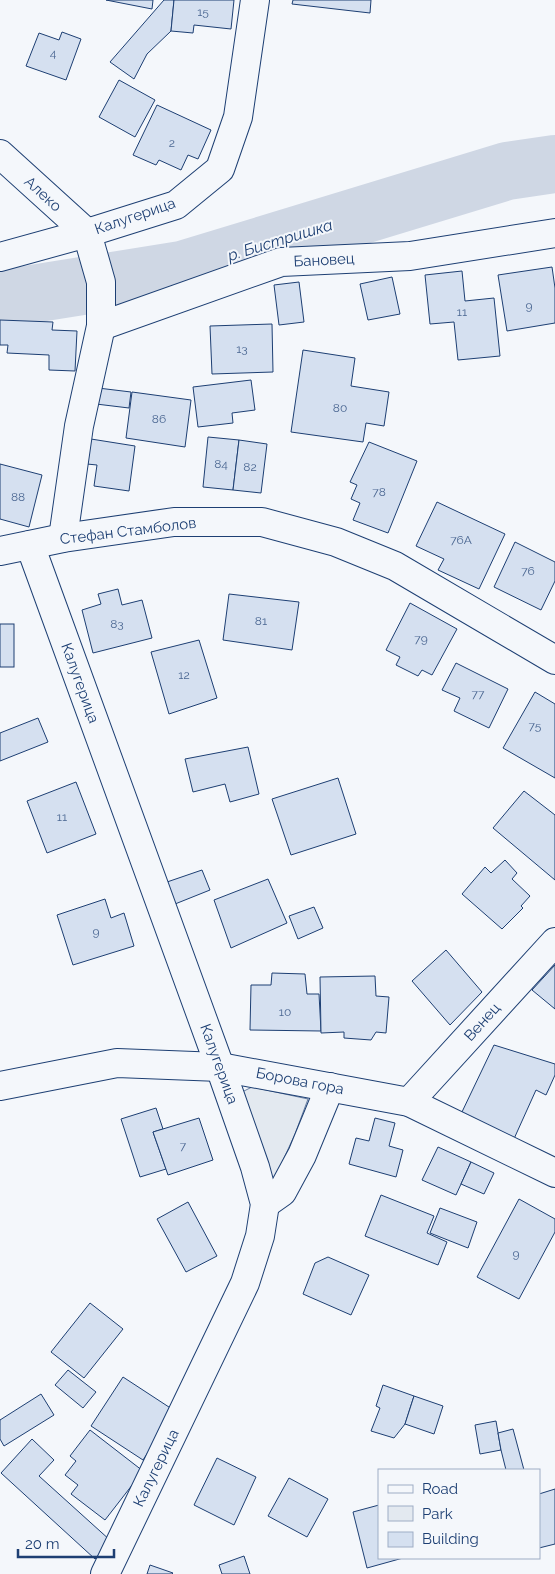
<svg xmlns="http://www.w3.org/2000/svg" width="555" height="1574" font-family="Raleway,sans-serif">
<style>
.green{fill:#e3e9f0;stroke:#687fa3}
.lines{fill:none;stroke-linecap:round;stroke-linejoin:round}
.river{stroke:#cfd7e4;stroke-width:58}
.building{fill:#d5e0f0;stroke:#1d3f73}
.street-casing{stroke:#1d3f73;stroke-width:30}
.street{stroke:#f4f7fb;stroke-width:28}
.labels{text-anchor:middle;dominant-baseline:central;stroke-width:4;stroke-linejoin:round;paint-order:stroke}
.number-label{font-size:12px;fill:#4b6792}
.street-label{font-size:15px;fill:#1d3f73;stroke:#f4f7fb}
.water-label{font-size:16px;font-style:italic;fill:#1d3f73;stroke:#f4f7fb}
</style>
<rect width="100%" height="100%" fill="#f4f7fb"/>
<path class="green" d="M252,1087L308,1099L295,1134L274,1180H268L240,1093Z"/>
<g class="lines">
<path class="river" d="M0,299L182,270L507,171L555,164"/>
</g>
<g class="building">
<path d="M106,0H153L152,9Z"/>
<path d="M164,0H174L171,31L147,54L134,79L110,62Z"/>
<path d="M174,0H234L231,29L194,25L193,33L171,31Z"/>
<path d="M293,0H371L370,13L292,4Z"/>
<path d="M62,32L81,39L66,80L26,66L39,33L59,40Z"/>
<path d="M119,80L155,100L135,137L99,117Z"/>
<path d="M157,105L211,130L198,159L188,155L181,170L159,160L156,165L133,155Z"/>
<path d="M552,267L555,288V323L507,331L498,275Z"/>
<path d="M462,271L465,301L494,298L500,356L458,360L454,322L430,324L425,275Z"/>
<path d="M392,277L400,314L368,320L360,284Z"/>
<path d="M299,282L304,322L279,325L274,285Z"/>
<path d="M0,320L53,322L52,330L77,331L75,371L49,370V355L7,353L8,345H0Z"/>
<path d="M272,324L273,372L212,374L210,326Z"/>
<path d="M303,350L355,358L351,386L389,392L384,426L366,423L363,442L291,432Z"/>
<path d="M251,380L255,410L232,413L233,423L198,427L193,387Z"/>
<path d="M98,388L131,392L129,408L96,404Z"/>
<path d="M132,392L191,400L185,447L126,438Z"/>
<path d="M208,437L239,440L233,490L203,487Z"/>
<path d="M91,439L135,446L129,491L94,486L97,465L87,464Z"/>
<path d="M239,440L267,444L261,493L233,490Z"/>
<path d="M369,442L417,461L388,533L353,520L360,503L351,499L357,485L350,482Z"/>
<path d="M0,464L42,475L29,527L0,519Z"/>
<path d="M437,502L505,534L479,589L438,570L444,559L416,546Z"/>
<path d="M515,542L555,562V581L541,610L494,587Z"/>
<path d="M118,589L122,605L142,600L152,638L93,653L82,610L101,604L98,594Z"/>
<path d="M229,594L299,602L292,650L223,640Z"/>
<path d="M410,603L457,629L432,675L422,670L418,676L396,665L400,657L386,650Z"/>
<rect x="0" y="624" width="14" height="43"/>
<path d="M199,640L217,698L169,714L151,652Z"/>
<path d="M456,663L508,689L489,728L454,711L460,698L442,690Z"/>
<path d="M535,692L555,704V778L503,748Z"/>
<path d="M38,718L48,742L0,761V733Z"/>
<path d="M248,747L259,794L230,802L225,784L193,792L185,759Z"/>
<path d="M338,778L356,834L291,855L272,799Z"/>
<path d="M76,782L96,834L47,853L27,801Z"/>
<path d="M524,791L555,815V880L493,828Z"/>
<path d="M505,860L517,873L512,879L530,896L521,906L523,908L502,929L462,894L485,867L491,873Z"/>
<path d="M202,870L210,890L175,904L167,882Z"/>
<path d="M268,879L287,923L231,948L214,900Z"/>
<path d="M105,899L111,918L124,913L134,946L73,965L57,915Z"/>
<path d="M314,907L323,928L298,939L289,916Z"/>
<path d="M446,950L482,992L450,1025L412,981Z"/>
<path d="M555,965V1009L532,990Z"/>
<path d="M272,973L305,974L307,994H319L321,1031L250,1030L251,985H271Z"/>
<path d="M375,976L376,996L389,997L386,1033L376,1032L371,1040L344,1038V1032L321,1033L320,977Z"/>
<path d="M494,1045L555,1064V1075L546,1095L536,1090L513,1141L461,1114Z"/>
<path d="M156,1108L163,1129L153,1132L166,1169L140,1177L121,1119Z"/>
<path d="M199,1118L213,1160L168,1175L153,1132Z"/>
<path d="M375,1118L395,1123L389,1146L403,1150L396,1177L349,1164L356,1138L369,1141Z"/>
<path d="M438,1147L471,1162L456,1195L422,1180Z"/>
<path d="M471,1162L494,1173L484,1194L461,1184Z"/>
<path d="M381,1195L434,1216L427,1233L447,1242L438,1265L365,1236Z"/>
<path d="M519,1199L555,1219V1232L519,1299L477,1277Z"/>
<path d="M188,1202L217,1256L186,1272L157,1219Z"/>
<path d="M440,1208L477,1222L468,1248L430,1233Z"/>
<path d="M328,1257L369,1275L351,1315L303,1294L315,1263Z"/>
<path d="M90,1303L123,1329L84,1378L51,1352Z"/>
<path d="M68,1370L96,1392L83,1408L55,1385Z"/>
<path d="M123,1377L175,1411L143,1460L91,1426Z"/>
<path d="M383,1385L414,1396L405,1424L394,1438L371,1431L380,1408L376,1406Z"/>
<path d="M41,1394L54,1415L4,1446L0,1439V1420Z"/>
<path d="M414,1396L443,1406L434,1434L405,1424Z"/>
<path d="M496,1421L501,1450L480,1454L475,1425Z"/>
<path d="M513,1429L524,1470H506L501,1450L498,1433Z"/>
<path d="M90,1430L143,1471L105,1520L71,1494L78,1485L65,1475L76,1461L70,1456Z"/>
<path d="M32,1439L54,1460L39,1476L111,1541L95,1559L1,1473Z"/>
<path d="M217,1458L256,1477L234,1525L194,1505Z"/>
<path d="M289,1478L328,1499L307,1537L268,1516Z"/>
<path d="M555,1489V1544L539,1548V1494Z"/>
<path d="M379,1505V1558H403L367,1568L353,1512Z"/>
<path d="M244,1556L250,1574H222L219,1565Z"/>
<path d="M150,1565L173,1573L172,1574H147Z"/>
</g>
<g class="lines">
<g class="street-casing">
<g id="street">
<path d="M0,154L87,233"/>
<path d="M0,257L87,233"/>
<path d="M101,326L281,262L410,256L555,233"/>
<path d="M63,538L79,426L101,326V282L87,233L176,205L220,169L238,117L255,0"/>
<path d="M30,545L220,1067L255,1167L265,1204L260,1236L245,1283L105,1574"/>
<path d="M0,551L63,538L174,522H262L336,542L395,566L555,660"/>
<path d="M0,1086L117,1063L220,1067L409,1102L555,1173"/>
<path d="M409,1102L555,942"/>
<path d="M265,1204L282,1192L302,1155L330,1087"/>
</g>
</g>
<use href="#street" class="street"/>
</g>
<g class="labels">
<g class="number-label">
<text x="203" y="12">15</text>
<text x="53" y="53">4</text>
<text x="172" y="143">2</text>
<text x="529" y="306">9</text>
<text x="462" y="312">11</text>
<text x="242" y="349">13</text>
<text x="340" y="408">80</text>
<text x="159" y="419">86</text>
<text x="221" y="464">84</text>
<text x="250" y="467">82</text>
<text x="379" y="492">78</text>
<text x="18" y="497">88</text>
<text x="461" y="540">76A</text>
<text x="528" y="571">76</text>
<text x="261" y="621">81</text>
<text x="117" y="624">83</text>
<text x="421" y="639">79</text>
<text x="184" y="675">12</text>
<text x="478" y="694">77</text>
<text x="535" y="726">75</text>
<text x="62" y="817">11</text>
<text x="96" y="932">9</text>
<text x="285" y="1012">10</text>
<text x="183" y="1146">7</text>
<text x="516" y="1254">9</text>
</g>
<g class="street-label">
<text transform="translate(43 194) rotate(42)">Алеко</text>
<text transform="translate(135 216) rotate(-19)">Калугерица</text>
<text transform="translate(324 260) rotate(-3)">Бановец</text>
<text transform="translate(128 531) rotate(-7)">Стефан Стамболов</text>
<text transform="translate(80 683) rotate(70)">Калугерица</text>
<text transform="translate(482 1022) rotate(-48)">Венец</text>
<text transform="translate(219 1064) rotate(70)">Калугерица</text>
<text transform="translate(300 1081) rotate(11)">Борова гора</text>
<text transform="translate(156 1468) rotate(-64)">Калугерица</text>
</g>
<g class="water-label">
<text transform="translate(280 240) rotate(-17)">р. Бистришка</text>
</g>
</g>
<rect x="378" y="1469" width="162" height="90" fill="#f4f7fb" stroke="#9eadc5"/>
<rect x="388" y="1485" width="25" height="8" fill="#f4f7fb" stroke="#9eadc5"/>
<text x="422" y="1494" font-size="15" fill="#1d3f73">Road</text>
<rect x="388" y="1506" width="25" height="15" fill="#e3e9f0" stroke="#9eadc5"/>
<text x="422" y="1519" font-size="15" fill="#1d3f73">Park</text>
<rect x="388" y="1532" width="25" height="15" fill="#d5e0f0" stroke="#9eadc5"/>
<text x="422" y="1544" font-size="15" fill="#1d3f73">Building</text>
<path d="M18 1549v8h96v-8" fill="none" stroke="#1d3f73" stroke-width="2.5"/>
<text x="25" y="1549" font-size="15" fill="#1d3f73" stroke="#f4f7fb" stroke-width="4" paint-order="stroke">20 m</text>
</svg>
